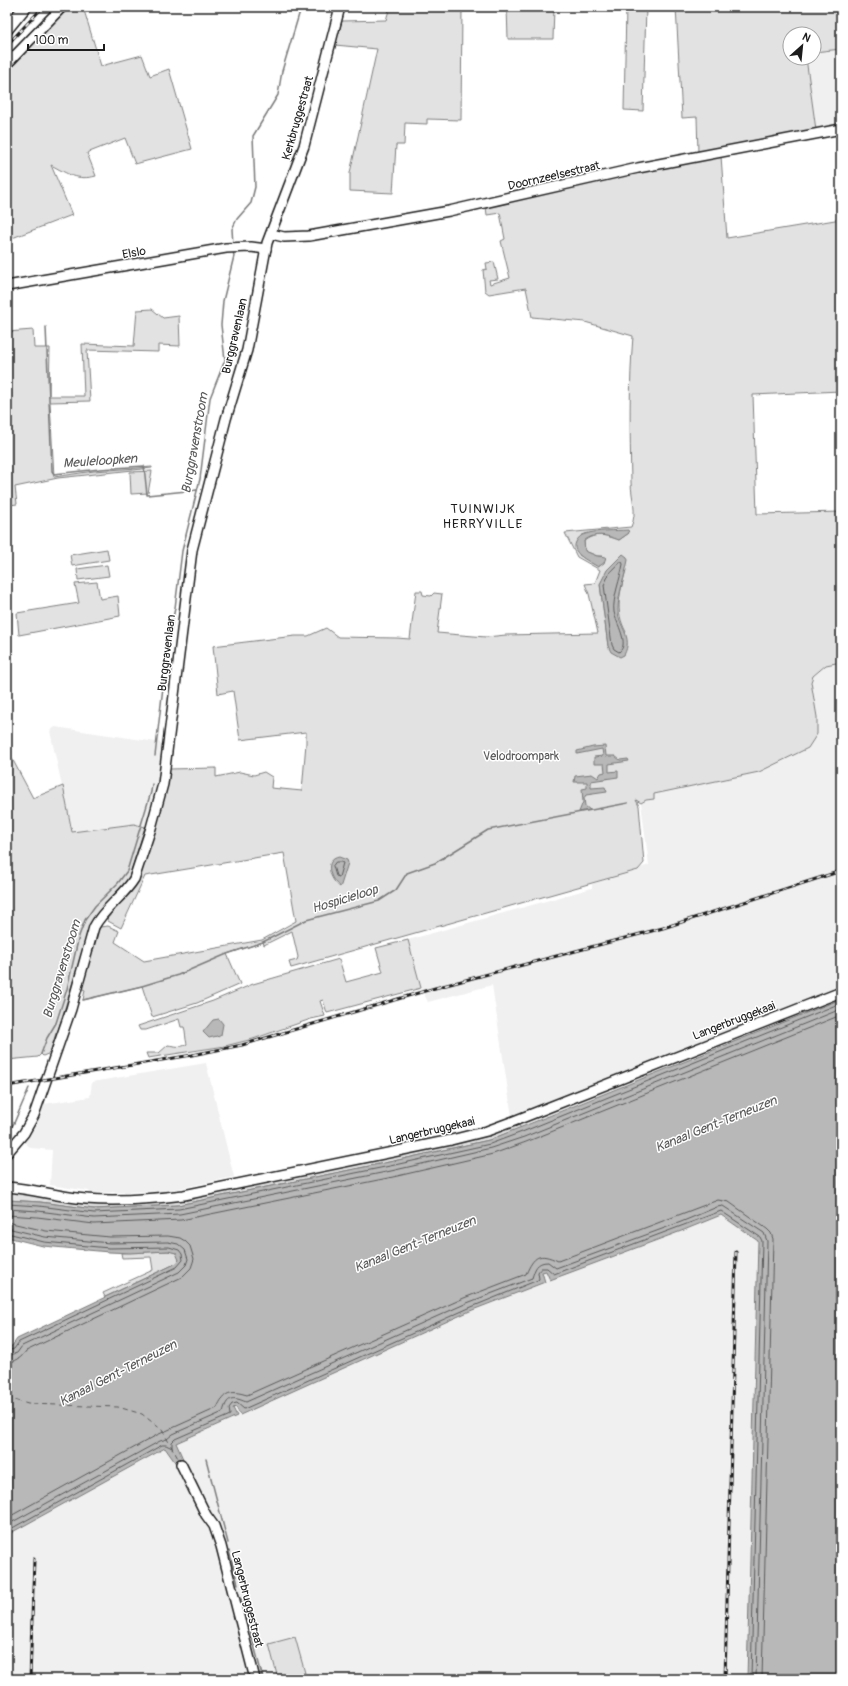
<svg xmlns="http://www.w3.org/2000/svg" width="848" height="1686" font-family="Pangolin,sans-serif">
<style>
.built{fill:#f0f0f0}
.green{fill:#e2e2e2;stroke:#7f7f7f;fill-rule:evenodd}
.water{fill:#b8b8b8;stroke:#7a7a7a}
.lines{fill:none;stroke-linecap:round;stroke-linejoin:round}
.shore{stroke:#5a5a5a;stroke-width:1}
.stream{stroke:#7a7a7a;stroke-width:1.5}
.ferry{stroke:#5a5a5a;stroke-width:1;stroke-dasharray:5 4;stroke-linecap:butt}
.secondary-casing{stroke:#1c1c1c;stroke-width:12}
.highway-casing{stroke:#1c1c1c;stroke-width:14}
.secondary{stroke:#fff;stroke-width:9}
.highway{stroke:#fff;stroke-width:11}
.rail-casing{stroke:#1c1c1c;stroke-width:3}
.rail{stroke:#fff;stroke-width:1.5;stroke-dasharray:4.5;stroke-linecap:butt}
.labels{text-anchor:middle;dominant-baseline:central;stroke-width:3;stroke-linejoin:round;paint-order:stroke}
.street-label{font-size:12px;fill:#1c1c1c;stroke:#fff}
.park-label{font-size:12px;fill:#575757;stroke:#fff}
.water-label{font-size:13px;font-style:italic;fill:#5a5a5a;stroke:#fff}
.neighbourhood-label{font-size:13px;letter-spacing:1px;fill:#1c1c1c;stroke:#fff}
</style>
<rect width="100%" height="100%" fill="#fff"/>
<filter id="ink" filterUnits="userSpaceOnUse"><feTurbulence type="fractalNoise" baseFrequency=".025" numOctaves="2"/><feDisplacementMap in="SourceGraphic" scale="8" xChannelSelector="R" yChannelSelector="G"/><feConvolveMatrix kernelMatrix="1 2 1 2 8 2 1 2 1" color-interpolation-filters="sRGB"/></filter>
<g filter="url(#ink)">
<g class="built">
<path d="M841,49V125L816,130L806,58H814V52Z"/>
<path d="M841,662V999L521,1128L512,1117L492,985L428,1002L421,988L408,940L592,888V884L649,865L641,803L646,800L654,799L653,794L759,772L808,748L817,717L811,682L813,676L826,665Z"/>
<path d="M55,727L163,743L158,782L145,827L134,824L72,832L50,731Z"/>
<path d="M206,1063L234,1177L167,1191L90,1193L89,1191L50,1185L52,1150L31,1148L23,1141L44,1104L90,1097L92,1082Z"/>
<path d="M721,1215L758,1241L747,1679H7V1535L165,1448L177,1465L184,1461L176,1443L236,1416L233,1408L236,1407L240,1415L470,1311L545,1282L541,1272L546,1271L550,1280L684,1230Z"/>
</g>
<g class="green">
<path d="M67,7H83L101,66L142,55L150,76L169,69L192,149L135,164L125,138L87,153L96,176C77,181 68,174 51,165L72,215L7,240V74L10,70L8,67Z"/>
<path d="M390,7H462L461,120L427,119V124L405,123L404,145H396L393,193L350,191V173L377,49L335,45L342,21L386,20Z"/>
<path d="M507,7H554L553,39H508Z"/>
<path d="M626,7H646L643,111L624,110Z"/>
<path d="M676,7H841V49L814,52V34H790V58H806L816,130L698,153L697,117L682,118Z"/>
<path d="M721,156L727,238L841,219V391L753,395L757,514L841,512V662L826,665L813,676L811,682L817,717V734L808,748L759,772L654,794V799L646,800L641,803L636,800L639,806L644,863L638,870L291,968L289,962L297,960L298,957L292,931L264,945L263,942L227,954L240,984L197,1003L152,1017L142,986L83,1000L85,990L81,988L95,939L100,927L108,926L119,931L115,942L144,961L262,940L296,921L284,853L145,876L121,928L108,921L107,919L132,890L140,876L148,853L169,769L216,768V777L240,772L254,775L264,772L272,777L271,788L302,791L306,743V732L240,740L233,691L218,694L213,646L295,636H308L326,628L338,637L396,638L410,639L416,591H422L423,595L431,596L434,593L442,594L437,633L486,637L506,635L598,633L589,594L585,584L595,583L600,570L577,557L565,533L631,527C638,511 631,499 631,482C630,434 629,384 633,336L585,322L532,317L526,288L489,294L485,291L483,270L487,269L486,263L494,262L498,279L489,280L490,284L510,278L501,241L505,239L500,213L487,215L486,207L635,172L640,173L641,171ZM629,533L619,540C606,535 596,532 584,541L585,551L597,556H603L599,567L579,555L585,534ZM609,568L626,570C620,593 614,610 626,632L608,646L600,584Z"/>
<path d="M152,309L163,318L179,316L180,346L158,345V352L87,350L90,401L50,402L54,477L94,471L152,467V468L58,478L15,487L17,504L10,505L7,484V332L33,330L34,348H50L49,396H84L82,344L134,346L137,310Z"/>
<path d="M152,471L148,493L131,494L130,472Z"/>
<path d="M107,549L109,560L72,566L70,555Z"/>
<path d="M107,565L109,576L78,580L77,569Z"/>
<path d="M97,582L100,599L118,596L120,616L19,635L17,613L79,603L75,584Z"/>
<path d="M7,749L33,798L63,786L72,832L134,824L145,827L129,877L125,884L97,913L90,925L58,1031L56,1033L50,1053L43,1056L41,1054L38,1057L7,1060Z"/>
<path d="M408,940L421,988L327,1013L323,1000L320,1001L325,1016L311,1019L253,1039L225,1046L148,1058L146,1053H159L168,1045C175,1046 182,1048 187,1044C185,1038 186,1032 184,1027H181L179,1019L146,1030H140L138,1026L213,1001L253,984L339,959L346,982L383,972L376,948Z"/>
<path d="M518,1124L521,1128L489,1140L389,1162L178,1205L94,1209L40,1202L7,1200V1191L37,1194L185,1198L452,1145L488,1136Z"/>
<path d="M168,1251C175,1252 178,1253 179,1260L175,1264L105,1297L103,1293L153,1270L151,1257L122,1258L121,1253Z"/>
<path d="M295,1637L305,1673L278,1679L269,1644Z"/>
</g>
<g class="water">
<path d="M628,530L629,533L619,540C606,535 595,532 584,541L585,551L597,556L606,557L604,563L598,567C591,562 570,554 576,542C578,538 581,535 585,534C598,530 614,531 628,530Z"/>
<path d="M623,554L627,557L628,560C625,576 618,594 618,610C618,627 634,636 624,655L620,657L611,652L608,646L600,584L607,570Z"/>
<path d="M605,746L606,756H615L620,760L628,759L629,761L609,764V772L618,771V777L591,781V788L605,787L607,792L586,795L584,798L585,806L590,810L579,812L583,802L582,789L587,788V782H574L575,776L592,774L598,778L601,773L605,772L604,764H594V757L603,756L602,749L577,754V751L593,747Z"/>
<path d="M339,857L347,860L348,863L341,885L340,887C330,880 323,860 339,857Z"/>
<path d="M841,999V1679H747L758,1241L721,1215L684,1230L550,1280L546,1271L542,1272L545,1282L470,1311L240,1415L236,1407L233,1408L237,1416L176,1443L184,1461L177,1465L165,1448L7,1535V1348L12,1346L17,1339L175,1264L179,1260L176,1253L168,1251L130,1253L109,1252L43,1246L7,1237V1200L40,1202L94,1209L178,1205L389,1162L489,1140Z"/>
<path d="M219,1019L223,1024L221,1035L218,1037L217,1036L209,1038L203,1032L213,1020Z"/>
</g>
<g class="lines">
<g class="shore">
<path d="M620,562H622L623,564C621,577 612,599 614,612C616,623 630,644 619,652L614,649L612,645L604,585L610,572Z"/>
<path d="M336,862H341L343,863L339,877L336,876L333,866Z"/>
<path d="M7,1204L39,1206L94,1213L179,1209L390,1166L490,1144L522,1132L841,1003"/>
<path d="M7,1209L38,1211L94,1218L180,1214L391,1171L491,1148L524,1137L841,1009"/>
<path d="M7,1215L37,1217L94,1224L181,1220L393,1177L493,1154L526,1142L841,1015"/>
<path d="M7,1222L46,1231L110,1237L168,1236L180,1238L185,1241L190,1246L194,1259L191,1268L182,1277L26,1351C21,1358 16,1362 7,1362"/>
<path d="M7,1228L45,1237L110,1243L168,1242L178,1244L185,1250L188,1259L186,1265L179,1272L22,1346L17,1353L7,1356"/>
<path d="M7,1233L44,1242L109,1248L169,1247L179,1250L182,1254L183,1260L177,1267L19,1342L14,1349L7,1351"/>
<path d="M7,1518L157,1435L217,1408C224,1392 230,1390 247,1395L464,1298L526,1274C534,1256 539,1252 558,1261L718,1200L729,1202L767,1229L771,1233L773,1239L762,1679"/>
<path d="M7,1525L160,1441L167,1439L173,1434L223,1412C227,1397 232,1396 246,1402L467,1303L532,1278C535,1269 536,1262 548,1262L556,1268L681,1222L717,1207L723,1206L764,1233L767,1241L756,1679"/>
<path d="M7,1531L162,1445H166L172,1448V1442L175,1439L230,1415L229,1408L232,1404L237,1403L244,1409L469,1308L538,1280L539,1279L538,1272L541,1268H547L554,1274L721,1211L760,1237L762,1241L751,1679"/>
</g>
<g class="stream">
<path d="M233,245L232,229L237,219L251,203L255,187L253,136L278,95L282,71L300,11L303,7"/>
<path d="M46,327L52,471L54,474L100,469L144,466L147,495L197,490"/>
<path d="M155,756L168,644L175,608L182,551L200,479L210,398L225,360L221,325L223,301L234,256L233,251"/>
<path d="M83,1000L142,986L178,975L227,954L263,942L306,920L379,901L396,890L407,873L435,863L488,830L628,803"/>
<path d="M41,1054L47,1038L56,1023L67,989L79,936L85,920L95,906L118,883L127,871L151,792L152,784"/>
<path d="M7,1134L14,1123L29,1088"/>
<path d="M206,1459L228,1543"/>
<path d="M229,1551L238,1584"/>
<path d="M242,1599L263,1679"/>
</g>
<path class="ferry" d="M7,1398L28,1404L118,1407L142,1414L162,1430L179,1460"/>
<g class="secondary-casing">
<g id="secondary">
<path d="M7,64L62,7"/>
<path d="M271,234L284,237L309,236L449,211L638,168L841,129"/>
<path d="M7,286L226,248L251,247L266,249"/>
<path d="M7,1153L24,1133L34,1115L71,1009L94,927C104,908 123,897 134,879L151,828L163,784L192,550L226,419L247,350L267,243L304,146L340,7"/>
<path d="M7,1187C34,1189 59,1197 86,1199C119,1202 152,1199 184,1195L451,1140L487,1131L514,1121L841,992"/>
<path d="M181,1464L206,1515L214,1526L221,1546L255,1679"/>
</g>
</g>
<g class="highway-casing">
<path id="highway" d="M7,29L25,7"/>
</g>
<use href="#secondary" class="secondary"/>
<use href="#highway" class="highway"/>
<g class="rail-casing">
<g id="rail">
<path d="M7,45L43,7"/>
<path d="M7,1086L192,1055L242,1045L435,988L663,928L841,871"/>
<path d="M30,1679L34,1559"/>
<path d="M725,1679L736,1252"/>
</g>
</g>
<use href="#rail" class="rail"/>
</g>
</g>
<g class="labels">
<g class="street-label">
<text transform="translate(298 118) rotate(-74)">Kerkbruggestraat</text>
<text transform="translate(554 176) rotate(-13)">Doornzeelsestraat</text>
<text transform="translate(134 253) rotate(-10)">Elslo</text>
<text transform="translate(235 336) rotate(-77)">Burggravenlaan</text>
<text transform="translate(167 653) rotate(-83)">Burggravenlaan</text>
<text transform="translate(734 1021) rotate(-21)">Langerbruggekaai</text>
<text transform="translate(432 1131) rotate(-13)">Langerbruggekaai</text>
<text transform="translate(247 1599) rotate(76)">Langerbruggestraat</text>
</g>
<g class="park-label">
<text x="521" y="756">Velodroompark</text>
</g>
<g class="water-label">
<text transform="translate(195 443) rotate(-80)">Burggravenstroom</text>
<text transform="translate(100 461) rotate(-4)">Meuleloopken</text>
<text transform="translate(345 899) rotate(-17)">Hospicieloop</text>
<text transform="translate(62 969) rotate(-73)">Burggravenstroom</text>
<text transform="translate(716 1124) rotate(-22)">Kanaal Gent-Terneuzen</text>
<text transform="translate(415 1244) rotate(-22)">Kanaal Gent-Terneuzen</text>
<text transform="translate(118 1373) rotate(-27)">Kanaal Gent-Terneuzen</text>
</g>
<g class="neighbourhood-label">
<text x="483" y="509">TUINWIJK<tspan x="483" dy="15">HERRYVILLE</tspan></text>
</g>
</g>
<rect width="848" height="1686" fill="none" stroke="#fff" stroke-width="24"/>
<rect x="12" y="12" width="824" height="1662" fill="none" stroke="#1c1c1c" stroke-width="1.5" filter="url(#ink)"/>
<g transform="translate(802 46) rotate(27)"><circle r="19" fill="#ffffff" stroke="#a4a4a4"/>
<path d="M0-3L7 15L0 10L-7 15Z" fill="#1c1c1c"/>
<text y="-6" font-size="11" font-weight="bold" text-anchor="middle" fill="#1c1c1c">N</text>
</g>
<path d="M28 44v6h76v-6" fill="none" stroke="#1c1c1c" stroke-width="2"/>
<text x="34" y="44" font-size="12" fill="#1c1c1c" stroke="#ffffff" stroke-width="3" paint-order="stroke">100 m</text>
</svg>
